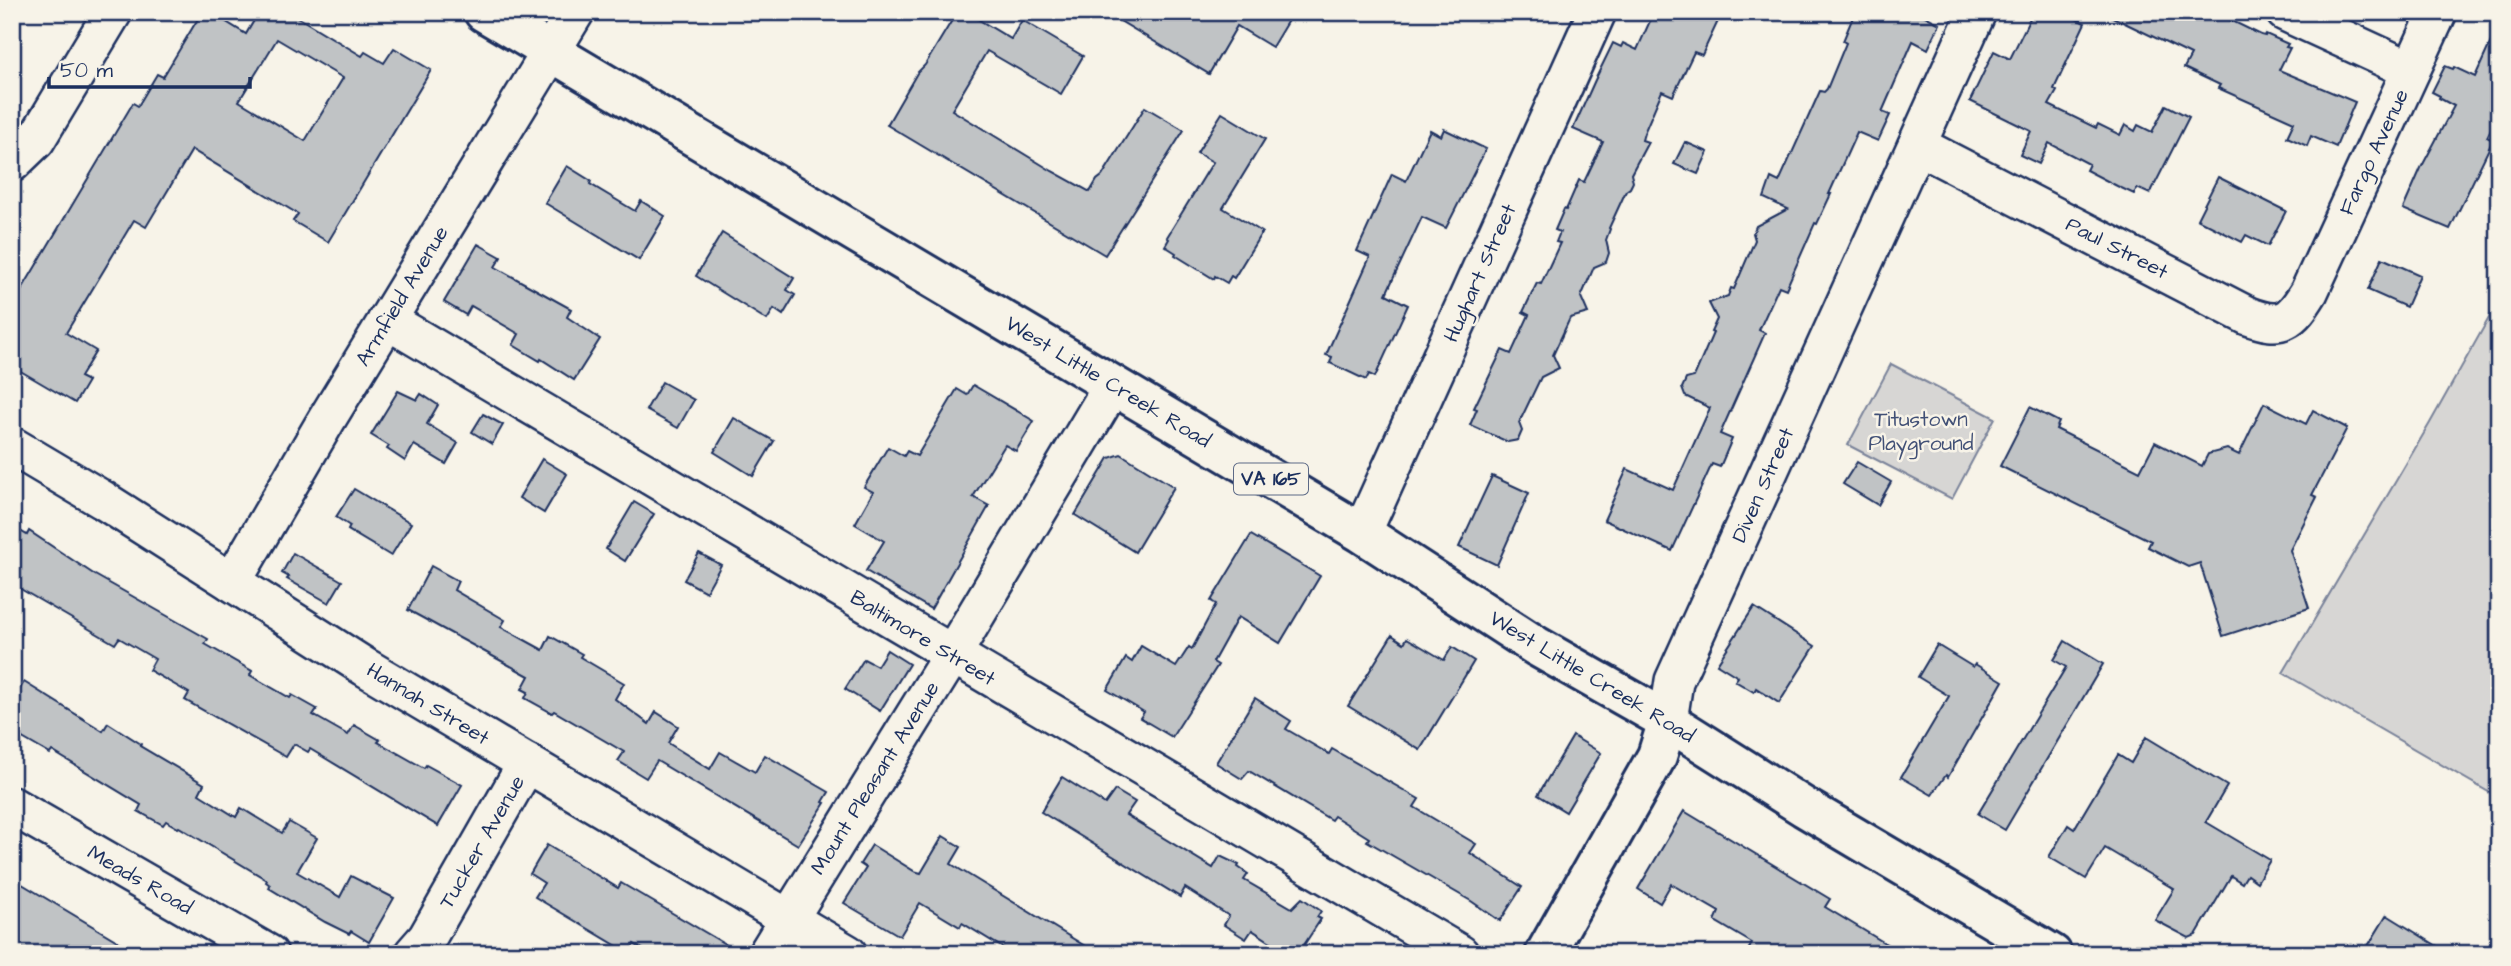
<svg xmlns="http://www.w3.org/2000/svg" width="2511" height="966" font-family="'Architects Daughter',sans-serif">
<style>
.green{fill:#d7d6d4;stroke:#798299;stroke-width:2}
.building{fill:#c0c3c5;stroke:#1b2f5e;stroke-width:2;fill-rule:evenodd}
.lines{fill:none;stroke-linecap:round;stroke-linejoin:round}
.minor-casing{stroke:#1b2f5e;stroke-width:42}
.major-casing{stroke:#1b2f5e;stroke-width:44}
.minor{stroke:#f7f3e8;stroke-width:37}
.major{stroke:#f7f3e8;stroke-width:38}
.labels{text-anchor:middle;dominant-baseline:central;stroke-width:5;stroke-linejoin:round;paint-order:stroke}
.shield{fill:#f7f3e8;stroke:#5d6a87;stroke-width:2}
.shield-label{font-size:19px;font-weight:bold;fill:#1b2f5e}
.street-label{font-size:21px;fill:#1b2f5e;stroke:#f7f3e8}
.park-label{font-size:21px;fill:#415076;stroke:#f7f3e8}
</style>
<rect width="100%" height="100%" fill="#f7f3e8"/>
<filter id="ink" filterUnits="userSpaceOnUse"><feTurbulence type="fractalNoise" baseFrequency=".0143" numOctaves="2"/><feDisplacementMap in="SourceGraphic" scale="14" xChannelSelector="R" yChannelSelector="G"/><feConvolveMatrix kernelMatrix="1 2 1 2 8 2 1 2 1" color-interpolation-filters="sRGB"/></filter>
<g filter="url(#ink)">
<g class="green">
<path d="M2499,300V798L2283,673L2430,423Z"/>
<path d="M1891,364L1995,418L1952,499L1848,445Z"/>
</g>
<g class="building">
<path d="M202,12H210L246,34L259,12H289L362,56L365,52L384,63L394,48L431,70L328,242L293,221L298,214L192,150L146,227L134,220L66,333L96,351L80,377L88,381L75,403L12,366V306L133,103L138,106L157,74L163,77ZM277,39L343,78L305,141L239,101Z"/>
<path d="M957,12H966L1011,39L1022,20L1083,56L1061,94L987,51L952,110L1052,171L1090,192L1097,180L1102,176L1145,107L1184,130L1105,255L887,125L917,73L925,65Z"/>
<path d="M1105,12H1293L1272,47L1237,26L1209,74Z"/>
<path d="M1654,12H1705L1719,19L1702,55L1694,52L1673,96L1662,91L1644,133L1642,140L1648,142L1631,174L1633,182L1630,188L1626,191L1609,228L1610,229L1606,240L1609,253L1606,262L1594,267L1581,297L1588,313L1570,318L1553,355L1559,368L1541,377L1519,423L1522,431L1518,440L1508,442L1470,425L1477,409L1474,408L1502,350L1511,354L1529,315L1523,312L1537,283L1541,284L1560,243L1556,242L1560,232L1555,230L1564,209L1566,210L1579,180L1584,182L1603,142L1573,129L1595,80L1613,43L1621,47L1623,43L1637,50Z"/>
<path d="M1855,12H1918L1940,24L1928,49L1913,41L1882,112L1890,115L1878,141L1857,132L1829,194H1831L1817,224L1815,223L1786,289L1779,286L1759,330L1765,333L1720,434L1732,439L1720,467L1712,464L1672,551L1604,520L1627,469L1673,490L1710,408L1685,396L1682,388L1686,379L1694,377L1713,333L1711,332L1717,319L1709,303L1728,296L1731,288L1734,289L1755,240L1753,233L1756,226L1788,209L1764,198L1771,178L1779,182L1820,91L1824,92L1827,89L1846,43L1843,41Z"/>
<path d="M2033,12H2061L2085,23L2054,89L2057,91L2049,105L2096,128L2098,124L2120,135L2125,125L2135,131L2138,125L2152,132L2166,105L2189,117L2150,194L2137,188L2134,194L2117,186L2086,170L2089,164L2049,143L2039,164L2020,155L2031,131L1970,101L1994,51L2010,59Z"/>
<path d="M2102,12H2214L2261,35L2265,36L2266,34L2288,44L2286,47L2290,48L2279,70L2355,102L2336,147L2311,136L2307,146L2287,137L2294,122L2218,88L2220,85L2184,68L2191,55Z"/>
<path d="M2499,24V113L2487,137L2493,140L2450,229L2403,209L2421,168L2454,106L2439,98L2440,96L2432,92L2445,66L2453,69L2454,67L2475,77Z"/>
<path d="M1222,113L1265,139L1223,208L1262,232L1234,278L1231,276L1227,283L1215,276L1214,279L1175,255L1176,253L1165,246L1169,239L1167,237L1213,162L1197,153Z"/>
<path d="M1444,129L1486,149L1446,228L1422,217L1386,294L1408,305L1375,377L1369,374L1366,380L1330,363L1332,357L1326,355L1370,257L1357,251L1392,174L1406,181L1430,130L1441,136Z"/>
<path d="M1685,142L1708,152L1698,174L1674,164Z"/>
<path d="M567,166L591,181L590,184L635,211L641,201L665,216L639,260L545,203Z"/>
<path d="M2218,177L2286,211L2268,246L2246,235L2242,242L2197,219Z"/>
<path d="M722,233L794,278L787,290L795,295L783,315L774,309L767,320L696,276Z"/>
<path d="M478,244L501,257L495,267L571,309L567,317L600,339L574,380L541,359L540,361L513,345L519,334L471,306L466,315L444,302Z"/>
<path d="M2382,258L2420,275L2406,307L2368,290Z"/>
<path d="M662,382L694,400L678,428L646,410Z"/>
<path d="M973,385L1034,421L1016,451L1005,445L973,497L989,506L931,609L866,571L884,541L855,524L873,492L864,487L888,447L904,456L907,451L917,456L957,389L967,395Z"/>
<path d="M398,391L417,400L421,394L438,405L427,424L458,443L446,464L414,445L405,461L387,449L389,446L371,435Z"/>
<path d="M2264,403L2306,424L2313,410L2347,428L2312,495L2317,497L2290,550L2309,608L2223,636L2200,563L2188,567L2148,547L2151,541L2000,466L2030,407L2059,422L2056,429L2140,471L2155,442L2202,466L2208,454L2227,449L2239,455Z"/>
<path d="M483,414L503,425L492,444L472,432Z"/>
<path d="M734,418L774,441L753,476L714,452Z"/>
<path d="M1121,454L1174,487L1135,552L1075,515L1109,458Z"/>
<path d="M542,459L567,474L544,513L519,498Z"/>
<path d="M1857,462L1891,482L1878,505L1843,484Z"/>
<path d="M1492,476L1529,493L1497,565L1459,547Z"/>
<path d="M354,489L411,523L391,556L348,530L350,526L336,517Z"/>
<path d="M634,502L654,514L625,561L606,549Z"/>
<path d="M12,526L27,535L29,531L95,575L208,639L205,644L252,671L250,675L290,698L292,695L317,709L313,715L348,735L354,725L380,740L378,742L424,768L426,765L462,785L438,826L310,749L308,752L294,744L286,757L185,700L189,693L149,670L155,659L119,638L115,644L12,584Z"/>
<path d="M1251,535L1320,576L1280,643L1238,617L1213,662L1218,665L1172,737L1140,718L1144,712L1107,690L1126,658L1132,662L1141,646L1176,667L1189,647L1192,649L1216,604L1211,601Z"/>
<path d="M293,553L342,581L329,603L287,579L289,577L282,573Z"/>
<path d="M699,553L721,565L706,592L684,580Z"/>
<path d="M431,566L458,581L454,590L505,620L501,627L543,650L550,636L582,654L580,657L624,683L615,699L649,724L656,712L678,726L668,743L710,769L720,752L755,772L765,755L829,792L823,802L825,803L798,845L657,761L646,778L618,761L624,752L554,711L552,713L525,698L528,692L522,689L529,676L408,610Z"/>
<path d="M1754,607L1815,646L1779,703L1756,688L1754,692L1735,681L1738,677L1717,664Z"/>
<path d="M1392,635L1404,643L1407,638L1444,660L1452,647L1474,661L1420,750L1348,706Z"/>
<path d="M2065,641L2103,664L2005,830L1978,814L2066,667L2054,660Z"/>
<path d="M1937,645L1973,667L1975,664L2003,681L1948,777L1946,775L1932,795L1901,777L1949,696L1918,677Z"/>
<path d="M887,650L909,664L880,711L845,689L864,659L877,666Z"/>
<path d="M24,682L103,731L108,723L141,744L140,746L204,784L199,794L236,817L241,808L282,833L289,822L317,838L297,872L340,897L351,876L394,898L369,942L351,931L349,934L325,922L269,888L270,885L266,882L267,880L179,827L178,828L166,821L163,825L138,811L141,805L52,751L50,754L12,732V702Z"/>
<path d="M1255,698L1291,721L1286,729L1329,754L1332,749L1419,799L1414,807L1476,844L1470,853L1522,887L1500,921L1471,901L1367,841L1369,838L1334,816L1331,820L1249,771L1242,779L1216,763Z"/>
<path d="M1573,736L1601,753L1566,812L1538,795Z"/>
<path d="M2146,737L2227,786L2206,822L2270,860L2257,882L2247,875L2242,883L2231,876L2196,935L2189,938L2155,920L2174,889L2105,848L2086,879L2049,857L2068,825L2074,829L2118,755L2131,763Z"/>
<path d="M1062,777L1105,804L1115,790L1135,802L1126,815L1213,868L1220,856L1239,865L1238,867L1248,874L1244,880L1292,908L1302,898L1321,911L1317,917L1321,919L1298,954H1289L1252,930L1246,939L1224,925L1229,916L1185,888L1180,897L1041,812Z"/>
<path d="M1684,811L1830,899L1825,907L1903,954H1746L1752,943L1715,921L1719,912L1671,884L1660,903L1638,889Z"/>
<path d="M943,836L961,847L951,864L1098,954H1013L962,923L960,927L920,903L900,936L844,903L866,868L860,864L872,845L914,871L921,873Z"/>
<path d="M547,845L618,888L621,883L742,954H651L634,944L629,953L535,897L544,883L530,874Z"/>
<path d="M12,878L139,954H12Z"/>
<path d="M2387,915L2450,954H2363Z"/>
</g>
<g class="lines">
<g class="minor-casing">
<g id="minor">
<path d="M2285,12L2411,70"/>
<path d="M1917,145L2248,316C2283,329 2291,321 2309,292L2438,12"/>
<path d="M12,163L36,140L113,12"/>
<path d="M387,320L1460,954"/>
<path d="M12,446L103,500L365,667L848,954"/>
<path d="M1362,533L1597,12"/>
<path d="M232,582L327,419L575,12"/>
<path d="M1668,721L1674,681L1977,12"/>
<path d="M12,806L269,954"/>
<path d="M413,954L427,938L527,763"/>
<path d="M767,954L952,655L1113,385"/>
</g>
</g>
<g class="major-casing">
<g id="major">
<path d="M484,12L1362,533L1536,646L1668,721L1804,807L2052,954"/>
<path d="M1545,954L1657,756L1668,721"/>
</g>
</g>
<use href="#minor" class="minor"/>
<use href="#major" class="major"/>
</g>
</g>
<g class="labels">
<rect class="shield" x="1234" y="463.5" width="74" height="31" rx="5"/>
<g class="shield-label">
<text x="1271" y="479">VA 165</text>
</g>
<g class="street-label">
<text transform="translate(2374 152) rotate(-65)">Fargo Avenue</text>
<text transform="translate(2117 248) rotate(27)">Paul Street</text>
<text transform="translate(1480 273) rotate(-66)">Hughart Street</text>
<text transform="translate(402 296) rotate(-59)">Armfield Avenue</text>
<text transform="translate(1108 382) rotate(31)">West Little Creek Road</text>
<text transform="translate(1763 485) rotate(-66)">Diven Street</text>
<text transform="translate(923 638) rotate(31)">Baltimore Street</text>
<text transform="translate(1592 677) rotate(31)">West Little Creek Road</text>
<text transform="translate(428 704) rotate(31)">Hannah Street</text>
<text transform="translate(875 778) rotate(-58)">Mount Pleasant Avenue</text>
<text transform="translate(482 842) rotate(-60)">Tucker Avenue</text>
<text transform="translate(140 880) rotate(30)">Meads Road</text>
</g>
<g class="park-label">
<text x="1921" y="419">Titustown<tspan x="1921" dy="24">Playground</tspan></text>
</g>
</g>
<rect width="2511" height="966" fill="none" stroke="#f7f3e8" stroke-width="42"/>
<rect x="21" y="21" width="2469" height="924" fill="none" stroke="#1b2f5e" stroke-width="2.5" filter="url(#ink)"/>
<path d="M49 77v10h201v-10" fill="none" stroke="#1b2f5e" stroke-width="3.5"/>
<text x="60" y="77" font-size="21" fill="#1b2f5e" stroke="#f7f3e8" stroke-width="5" paint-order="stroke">50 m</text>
</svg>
